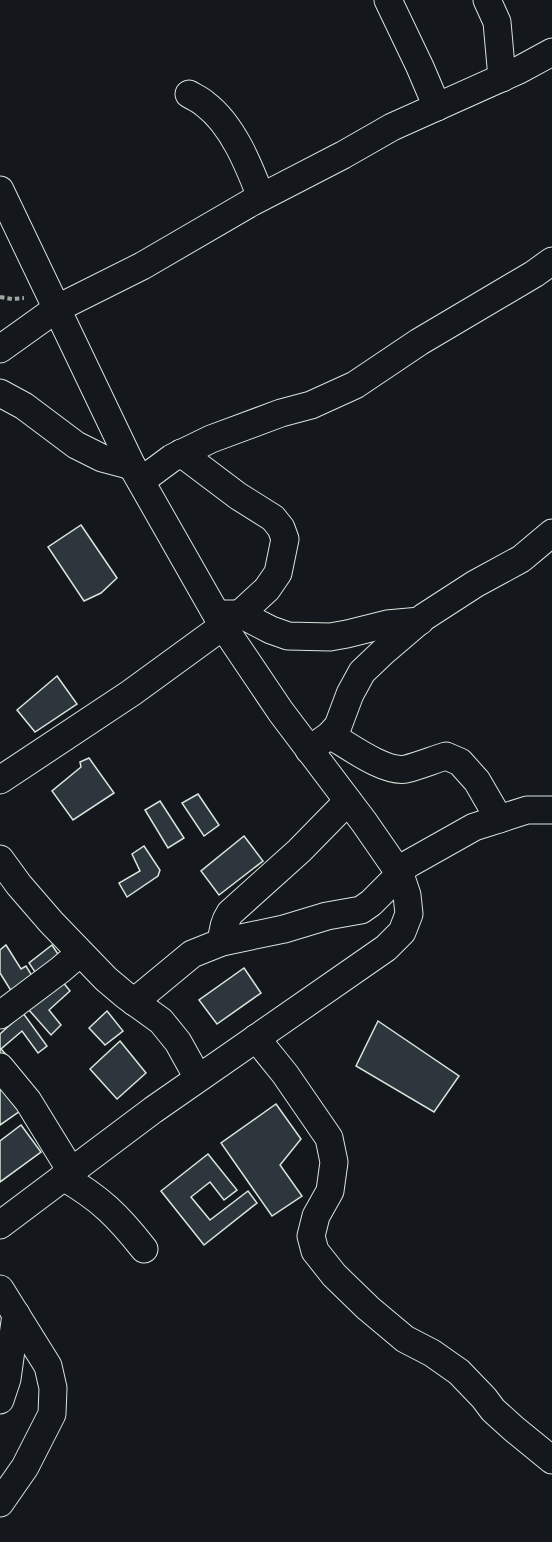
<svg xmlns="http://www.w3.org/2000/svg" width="552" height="1542" font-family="'PT Sans',sans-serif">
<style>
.building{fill:#2c363c;stroke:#d8e6dc;stroke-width:1.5}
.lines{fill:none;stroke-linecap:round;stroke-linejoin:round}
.minor-casing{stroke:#d8e6dc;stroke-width:29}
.path{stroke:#9da8a2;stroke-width:4;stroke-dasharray:4.5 3;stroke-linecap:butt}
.minor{stroke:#14181c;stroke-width:27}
</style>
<rect width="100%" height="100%" fill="#14181c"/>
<g class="building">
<path d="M81,525L117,578L101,593L84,601L48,547Z"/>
<path d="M57,676L77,704L35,732L17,710Z"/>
<path d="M89,758L114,793L73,820L52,791L81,767L80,762Z"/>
<path d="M198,794L219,825L204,836L182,803Z"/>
<path d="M160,801L184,838L168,848L145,810Z"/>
<path d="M244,836L263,861L219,895L201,871Z"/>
<path d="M144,846L160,870L158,876L127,897L119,883L140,871L132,854Z"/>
<path d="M6,945L21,969L26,966L34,979L13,994L0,973V950Z"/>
<path d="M52,945L60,957L37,975L29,963Z"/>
<path d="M244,968L261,993L217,1024L199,1000Z"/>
<path d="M62,981L70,991L49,1010L61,1025L51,1035L29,1010Z"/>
<path d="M107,1011L123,1031L105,1045L89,1028Z"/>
<path d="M23,1013L47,1046L38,1053L22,1031L1,1049L16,1066L0,1062V1034Z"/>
<path d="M378,1021L459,1076L434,1112L356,1066Z"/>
<path d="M120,1041L146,1073L117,1099L90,1069Z"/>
<path d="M0,1085L20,1111L0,1125Z"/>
<path d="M276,1104L301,1139L280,1165L302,1196L272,1216L221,1143Z"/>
<path d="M21,1125L41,1152L0,1182V1141Z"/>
<path d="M208,1154L237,1190L224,1200L210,1182L191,1197L210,1220L248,1191L257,1203L204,1245L161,1191Z"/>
</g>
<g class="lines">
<g class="minor-casing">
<g id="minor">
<path d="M388,0L420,67L437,107"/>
<path d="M487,0L497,22L502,78"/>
<path d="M189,94C194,97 201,100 205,104C233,125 249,166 261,197"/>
<path d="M0,190L132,466L223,626L281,712L364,822L400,874L407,895L409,914L402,932L386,948L153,1110L0,1225"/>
<path d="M0,349L56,309L142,266L252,202L343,155L392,127L519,70L552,52"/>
<path d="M0,393L24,406L76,445L102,458L132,466"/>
<path d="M181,453L238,496L273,518L281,528L285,539L278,573L267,589L240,614"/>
<path d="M141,481L172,458L211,439L281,413L311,405L355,385L419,342L534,274L552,261"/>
<path d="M224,614H240L271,630L288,636L330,637L347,634L387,624L420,621"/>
<path d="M330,735C349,746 385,773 406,769C418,766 433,760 446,756L460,762L477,781L499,819"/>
<path d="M309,750L330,735L338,726L350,694L362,672L383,652L424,617L475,584L521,559L552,533"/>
<path d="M0,780L131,693L223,626"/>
<path d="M0,859L19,885L51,922L106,979L125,995L161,1021L178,1042L198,1078"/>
<path d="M398,871L410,863L474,827L527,810H552"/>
<path d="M222,942C222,930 224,922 230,913L299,851L348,801"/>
<path d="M134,1002L192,954L222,942L284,929L327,916L361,910L371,903L400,874"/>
<path d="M0,1015L60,970L80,953"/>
<path d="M256,1038L285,1074L329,1138L334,1162L330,1191L316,1216L311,1236L315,1251L334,1275L368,1308L405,1339L432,1353L459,1372L484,1398L493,1410L514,1429L552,1460"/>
<path d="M0,1067L28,1101L71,1171"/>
<path d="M63,1177C100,1198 118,1216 144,1249"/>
<path d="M0,1289L48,1366L53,1388L52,1414L25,1467L0,1503"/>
<path d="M0,1400L7,1379L16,1314"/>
</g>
</g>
<path class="path" d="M0,297L12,299L24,298"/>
<use href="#minor" class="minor"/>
</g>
</svg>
